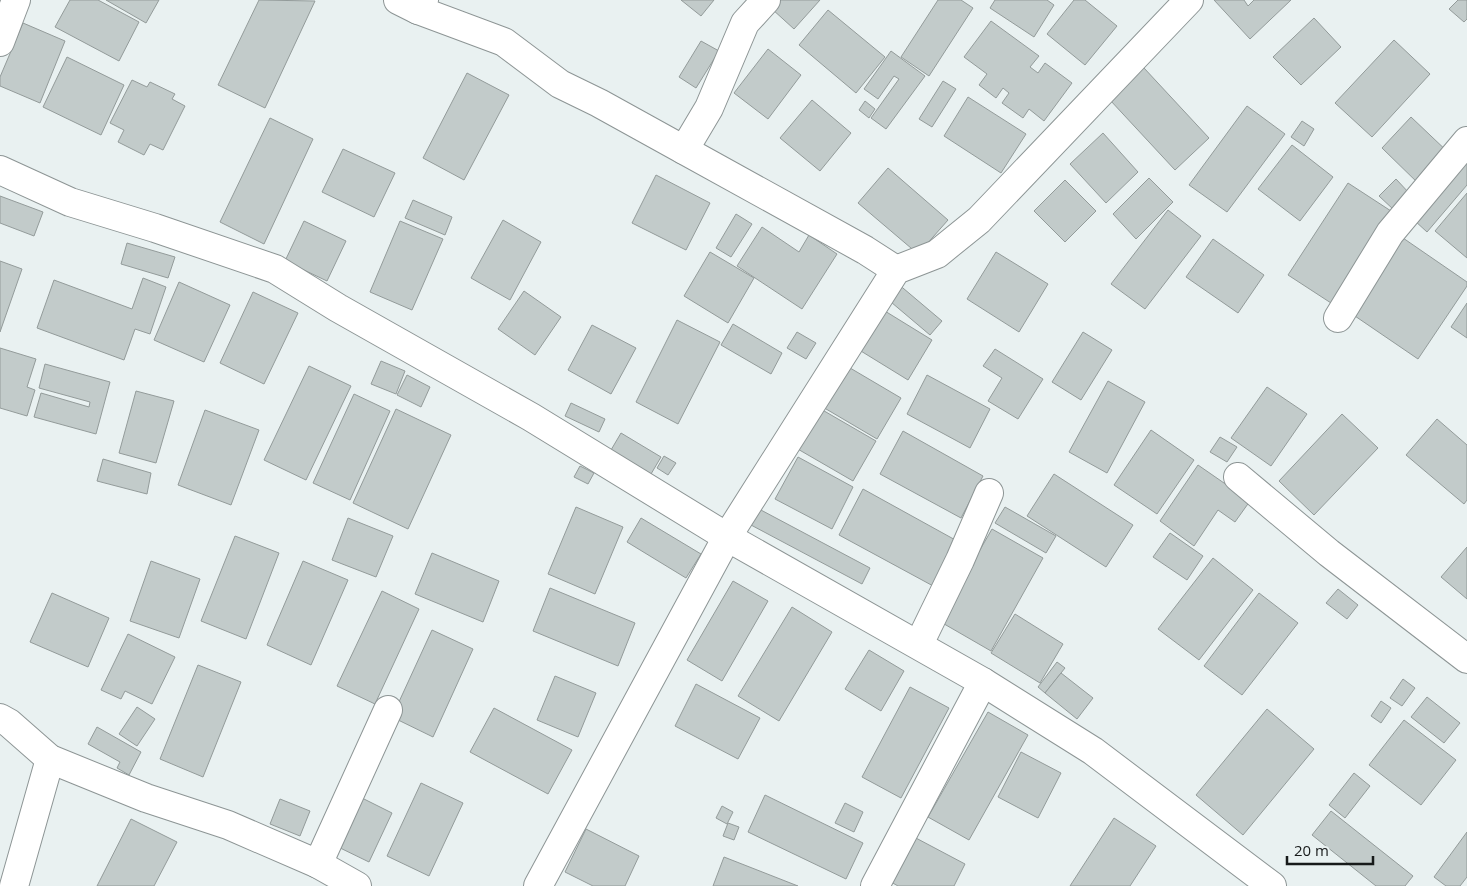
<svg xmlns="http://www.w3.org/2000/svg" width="1467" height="886" font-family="'Open Sans',sans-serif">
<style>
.building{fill:#c2cbca;stroke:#939b9a}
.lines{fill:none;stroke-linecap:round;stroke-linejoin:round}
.street-casing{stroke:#8d9595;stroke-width:30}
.street{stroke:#fff;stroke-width:28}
</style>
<rect width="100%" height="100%" fill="#e9f1f1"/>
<g class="building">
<path d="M70,0H98L139,22L119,61L55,27Z"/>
<path d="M106,0H159L146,23Z"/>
<path d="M259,0L315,1L265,108L218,85Z"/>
<path d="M681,0H714L701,16Z"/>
<path d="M781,0H820L794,29L772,9Z"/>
<path d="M938,0H961L973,8L929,76L901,57Z"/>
<path d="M995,0H1047L1054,5L1034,37L990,8Z"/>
<path d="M1074,0H1085L1117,26L1085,65L1047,34Z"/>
<path d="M1214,0H1244L1248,6L1254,0H1291L1250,39Z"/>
<path d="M1458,0H1467V19L1464,22L1449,9Z"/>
<path d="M828,10L885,57L856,93L799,45Z"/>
<path d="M1314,18L1341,47L1301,85L1273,57Z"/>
<path d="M991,21L1039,56L1030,67L1038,73L1045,63L1072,83L1044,121L1029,109L1023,118L1002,103L1009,93L1003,88L996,98L979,85L987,74L964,57Z"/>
<path d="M23,23L65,41L40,103L0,86V77Z"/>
<path d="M1394,40L1430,74L1372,137L1335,103Z"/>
<path d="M701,41L719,51L696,88L679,77Z"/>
<path d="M768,49L801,75L768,119L734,93Z"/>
<path d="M891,51L925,76L886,129L871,118L899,79L894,76L878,99L864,89Z"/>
<path d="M67,57L124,85L101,135L43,107Z"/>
<path d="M1144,68L1209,138L1175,170L1110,100Z"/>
<path d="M467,73L509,95L464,180L423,158Z"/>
<path d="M132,80L147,87L150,82L175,94L172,99L185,106L163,150L150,144L144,155L118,142L124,130L110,123Z"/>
<path d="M943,81L956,89L932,127L919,119Z"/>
<path d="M968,97L1026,134L1001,173L944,136Z"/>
<path d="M812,100L851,133L820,171L780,138Z"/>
<path d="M865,101L875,109L869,118L859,110Z"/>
<path d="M1247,106L1285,134L1227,212L1189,185Z"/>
<path d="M1411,117L1451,155L1421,186L1382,148Z"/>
<path d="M270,118L313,139L264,244L220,222Z"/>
<path d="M1302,121L1314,129L1304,146L1291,137Z"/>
<path d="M1103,133L1138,172L1106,203L1070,164Z"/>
<path d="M1292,145L1333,177L1300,221L1258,189Z"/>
<path d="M343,149L395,173L374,217L322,192Z"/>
<path d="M1467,156V185L1427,232L1414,220Z"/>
<path d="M888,168L948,220L918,254L858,203Z"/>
<path d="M656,175L710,203L686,250L632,223Z"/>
<path d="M1149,178L1173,202L1136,239L1113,214Z"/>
<path d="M1396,179L1410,194L1394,210L1379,196Z"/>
<path d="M1065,180L1096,211L1065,242L1034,211Z"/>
<path d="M1348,183L1391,211L1331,303L1288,275Z"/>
<path d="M1467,193V258L1435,231Z"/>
<path d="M0,196L43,212L34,236L0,223Z"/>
<path d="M413,200L452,217L445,235L405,218Z"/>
<path d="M1168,210L1201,236L1145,309L1111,284Z"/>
<path d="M736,214L752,224L731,257L716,248Z"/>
<path d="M503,220L541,242L510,300L471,278Z"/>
<path d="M304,221L346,241L327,281L285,261Z"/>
<path d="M400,221L443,239L412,310L370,292Z"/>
<path d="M762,227L799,252L809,235L837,254L802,309L737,266Z"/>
<path d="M1403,238L1467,282V286L1418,359L1352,314Z"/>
<path d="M1213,239L1264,275L1238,313L1186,277Z"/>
<path d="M127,243L175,257L168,278L121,264Z"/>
<path d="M710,252L754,278L728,323L684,296Z"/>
<path d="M996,252L1048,284L1019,332L967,299Z"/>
<path d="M0,261L22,269L0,332Z"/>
<path d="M143,278L166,287L150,334L135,329L124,360L37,328L54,280L132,309Z"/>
<path d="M179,282L230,305L204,362L154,340Z"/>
<path d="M897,283L942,321L930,335L885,297Z"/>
<path d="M524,291L561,317L535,355L498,329Z"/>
<path d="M253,292L298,313L264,384L220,363Z"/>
<path d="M1467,303V338L1451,327Z"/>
<path d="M880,308L932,340L908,380L856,348Z"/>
<path d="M677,320L720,342L678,424L636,402Z"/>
<path d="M733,324L782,353L771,374L721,345Z"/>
<path d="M592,325L636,348L611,394L568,370Z"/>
<path d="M797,332L816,343L806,359L787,348Z"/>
<path d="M1083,332L1112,350L1081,400L1052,382Z"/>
<path d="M0,348L36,359L27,387L35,390L27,416L0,408Z"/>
<path d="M995,349L1043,379L1018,419L988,401L1002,378L983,366Z"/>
<path d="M381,361L405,371L396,394L371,384Z"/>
<path d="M45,364L110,382L96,434L34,417L41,393L89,407L90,402L39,388Z"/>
<path d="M845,365L901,398L877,439L821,406Z"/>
<path d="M309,366L351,386L306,480L264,460Z"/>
<path d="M407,375L430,387L421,407L397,395Z"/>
<path d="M927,375L990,409L970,448L907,414Z"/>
<path d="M1108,381L1145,402L1107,473L1069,452Z"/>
<path d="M1267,387L1307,414L1271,466L1231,438Z"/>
<path d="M136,391L174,401L156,463L119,453Z"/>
<path d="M354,394L390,411L350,500L313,483Z"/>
<path d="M571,403L605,419L599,432L565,416Z"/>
<path d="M819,408L876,441L853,481L796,448Z"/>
<path d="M396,409L451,435L408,529L353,503Z"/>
<path d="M205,410L259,430L231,505L178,485Z"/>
<path d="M1342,414L1378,448L1314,515L1279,481Z"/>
<path d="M1437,419L1467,445V500L1464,504L1406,455Z"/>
<path d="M1151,430L1194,460L1157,514L1114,485Z"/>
<path d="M903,431L983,476L961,518L880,474Z"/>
<path d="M621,433L661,457L651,474L611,450Z"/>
<path d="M1220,437L1237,447L1227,462L1210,452Z"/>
<path d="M664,456L676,463L668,475L657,468Z"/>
<path d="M798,457L853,487L832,529L775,499Z"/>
<path d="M103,459L151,473L147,494L97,481Z"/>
<path d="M1198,465L1250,501L1235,522L1218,510L1194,546L1160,521Z"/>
<path d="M580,466L594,473L588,484L574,477Z"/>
<path d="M1054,474L1133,525L1106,567L1027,516Z"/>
<path d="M863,489L959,542L935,587L839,535Z"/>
<path d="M576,507L623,527L595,594L548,574Z"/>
<path d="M1005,507L1056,536L1046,553L995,523Z"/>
<path d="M759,509L870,568L862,584L751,525Z"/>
<path d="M348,518L393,536L376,577L332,560Z"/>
<path d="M641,518L701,554L686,578L627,542Z"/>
<path d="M992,529L1043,558L991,651L939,621Z"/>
<path d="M1170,533L1203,556L1187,580L1153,557Z"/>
<path d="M235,536L279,553L246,639L201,621Z"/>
<path d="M1467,547V599L1441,577Z"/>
<path d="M432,553L499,581L483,622L415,594Z"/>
<path d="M1213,558L1253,590L1199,660L1158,629Z"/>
<path d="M151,561L200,579L179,638L130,621Z"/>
<path d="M303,561L348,580L311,665L267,645Z"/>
<path d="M733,581L768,601L722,681L687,660Z"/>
<path d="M550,588L635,623L618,666L533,631Z"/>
<path d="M1338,589L1358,605L1347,619L1326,603Z"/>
<path d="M382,591L419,609L375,704L337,686Z"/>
<path d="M52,593L109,618L88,667L30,642Z"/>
<path d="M1259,593L1298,623L1242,695L1204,666Z"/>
<path d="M792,607L832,632L779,721L738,696Z"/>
<path d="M1015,614L1063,644L1040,683L991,653Z"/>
<path d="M432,630L473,649L433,737L392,717Z"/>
<path d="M128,634L175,657L152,704L125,691L121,699L101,690Z"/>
<path d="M869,650L904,671L881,711L845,689Z"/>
<path d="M1057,662L1065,668L1045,693L1038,687Z"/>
<path d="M198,665L241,682L203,777L160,759Z"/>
<path d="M1061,673L1093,698L1077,719L1045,693Z"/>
<path d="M555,676L596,693L578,737L537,720Z"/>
<path d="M1403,679L1415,688L1402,706L1390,698Z"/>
<path d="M696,684L760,718L738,759L675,726Z"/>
<path d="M910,687L949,708L901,798L862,777Z"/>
<path d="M1427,697L1460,723L1444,743L1411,717Z"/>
<path d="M1381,701L1391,708L1381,723L1371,716Z"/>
<path d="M137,707L155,719L137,746L119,734Z"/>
<path d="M494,708L572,750L548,794L470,752Z"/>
<path d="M1267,709L1314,749L1243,835L1196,795Z"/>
<path d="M988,712L1028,735L969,840L928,817Z"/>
<path d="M1404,720L1456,760L1421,805L1369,765Z"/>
<path d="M97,727L141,752L129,775L117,768L120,762L88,744Z"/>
<path d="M1021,752L1061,773L1038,818L998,797Z"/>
<path d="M1354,773L1370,786L1345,818L1329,805Z"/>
<path d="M421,783L463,803L429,876L387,856Z"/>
<path d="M356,795L392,813L369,862L332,844Z"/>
<path d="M765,795L863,843L846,879L748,832Z"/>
<path d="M280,799L310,811L300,836L270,824Z"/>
<path d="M845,803L863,812L854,832L835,823Z"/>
<path d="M722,806L733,812L727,824L716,818Z"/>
<path d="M1331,811L1413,876L1405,886H1376L1312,835Z"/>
<path d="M1114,818L1156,846L1130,886H1070Z"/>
<path d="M131,819L177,842L154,886H97Z"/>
<path d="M728,823L739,827L734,840L723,836Z"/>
<path d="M586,829L639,856L625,886H593L565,872Z"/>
<path d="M1467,832V877L1460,886H1446L1434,877Z"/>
<path d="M914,837L965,864L954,886H898L891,882Z"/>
<path d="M724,857L798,886H713Z"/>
</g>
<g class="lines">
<g class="street-casing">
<g id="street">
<path d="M398,0L418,10"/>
<path d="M424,0L418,10L504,42L560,84L599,103L684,150L865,250L896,270"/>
<path d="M0,42L16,0"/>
<path d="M684,150L709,108L745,23L766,0"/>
<path d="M0,170L70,202L155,228L275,269L338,308L531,417L727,537L983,682L1093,751L1272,886"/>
<path d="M1338,318L1390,233L1467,141"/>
<path d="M1238,477L1329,553L1467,659"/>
<path d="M919,644L960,560L989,493"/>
<path d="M0,718L9,723L50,759L146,798L228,825L318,864L357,886"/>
<path d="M318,864L388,710"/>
<path d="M14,886L50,759"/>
<path d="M538,886L727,537L896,270L937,254L979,220L1189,0"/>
<path d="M875,886L983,682"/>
</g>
</g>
<use href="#street" class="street"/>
</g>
<path d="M1287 856v8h86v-8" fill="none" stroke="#171a1a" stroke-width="2.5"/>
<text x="1294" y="856" font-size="15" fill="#171a1a" stroke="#e9f1f1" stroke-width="4" paint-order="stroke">20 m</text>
</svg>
